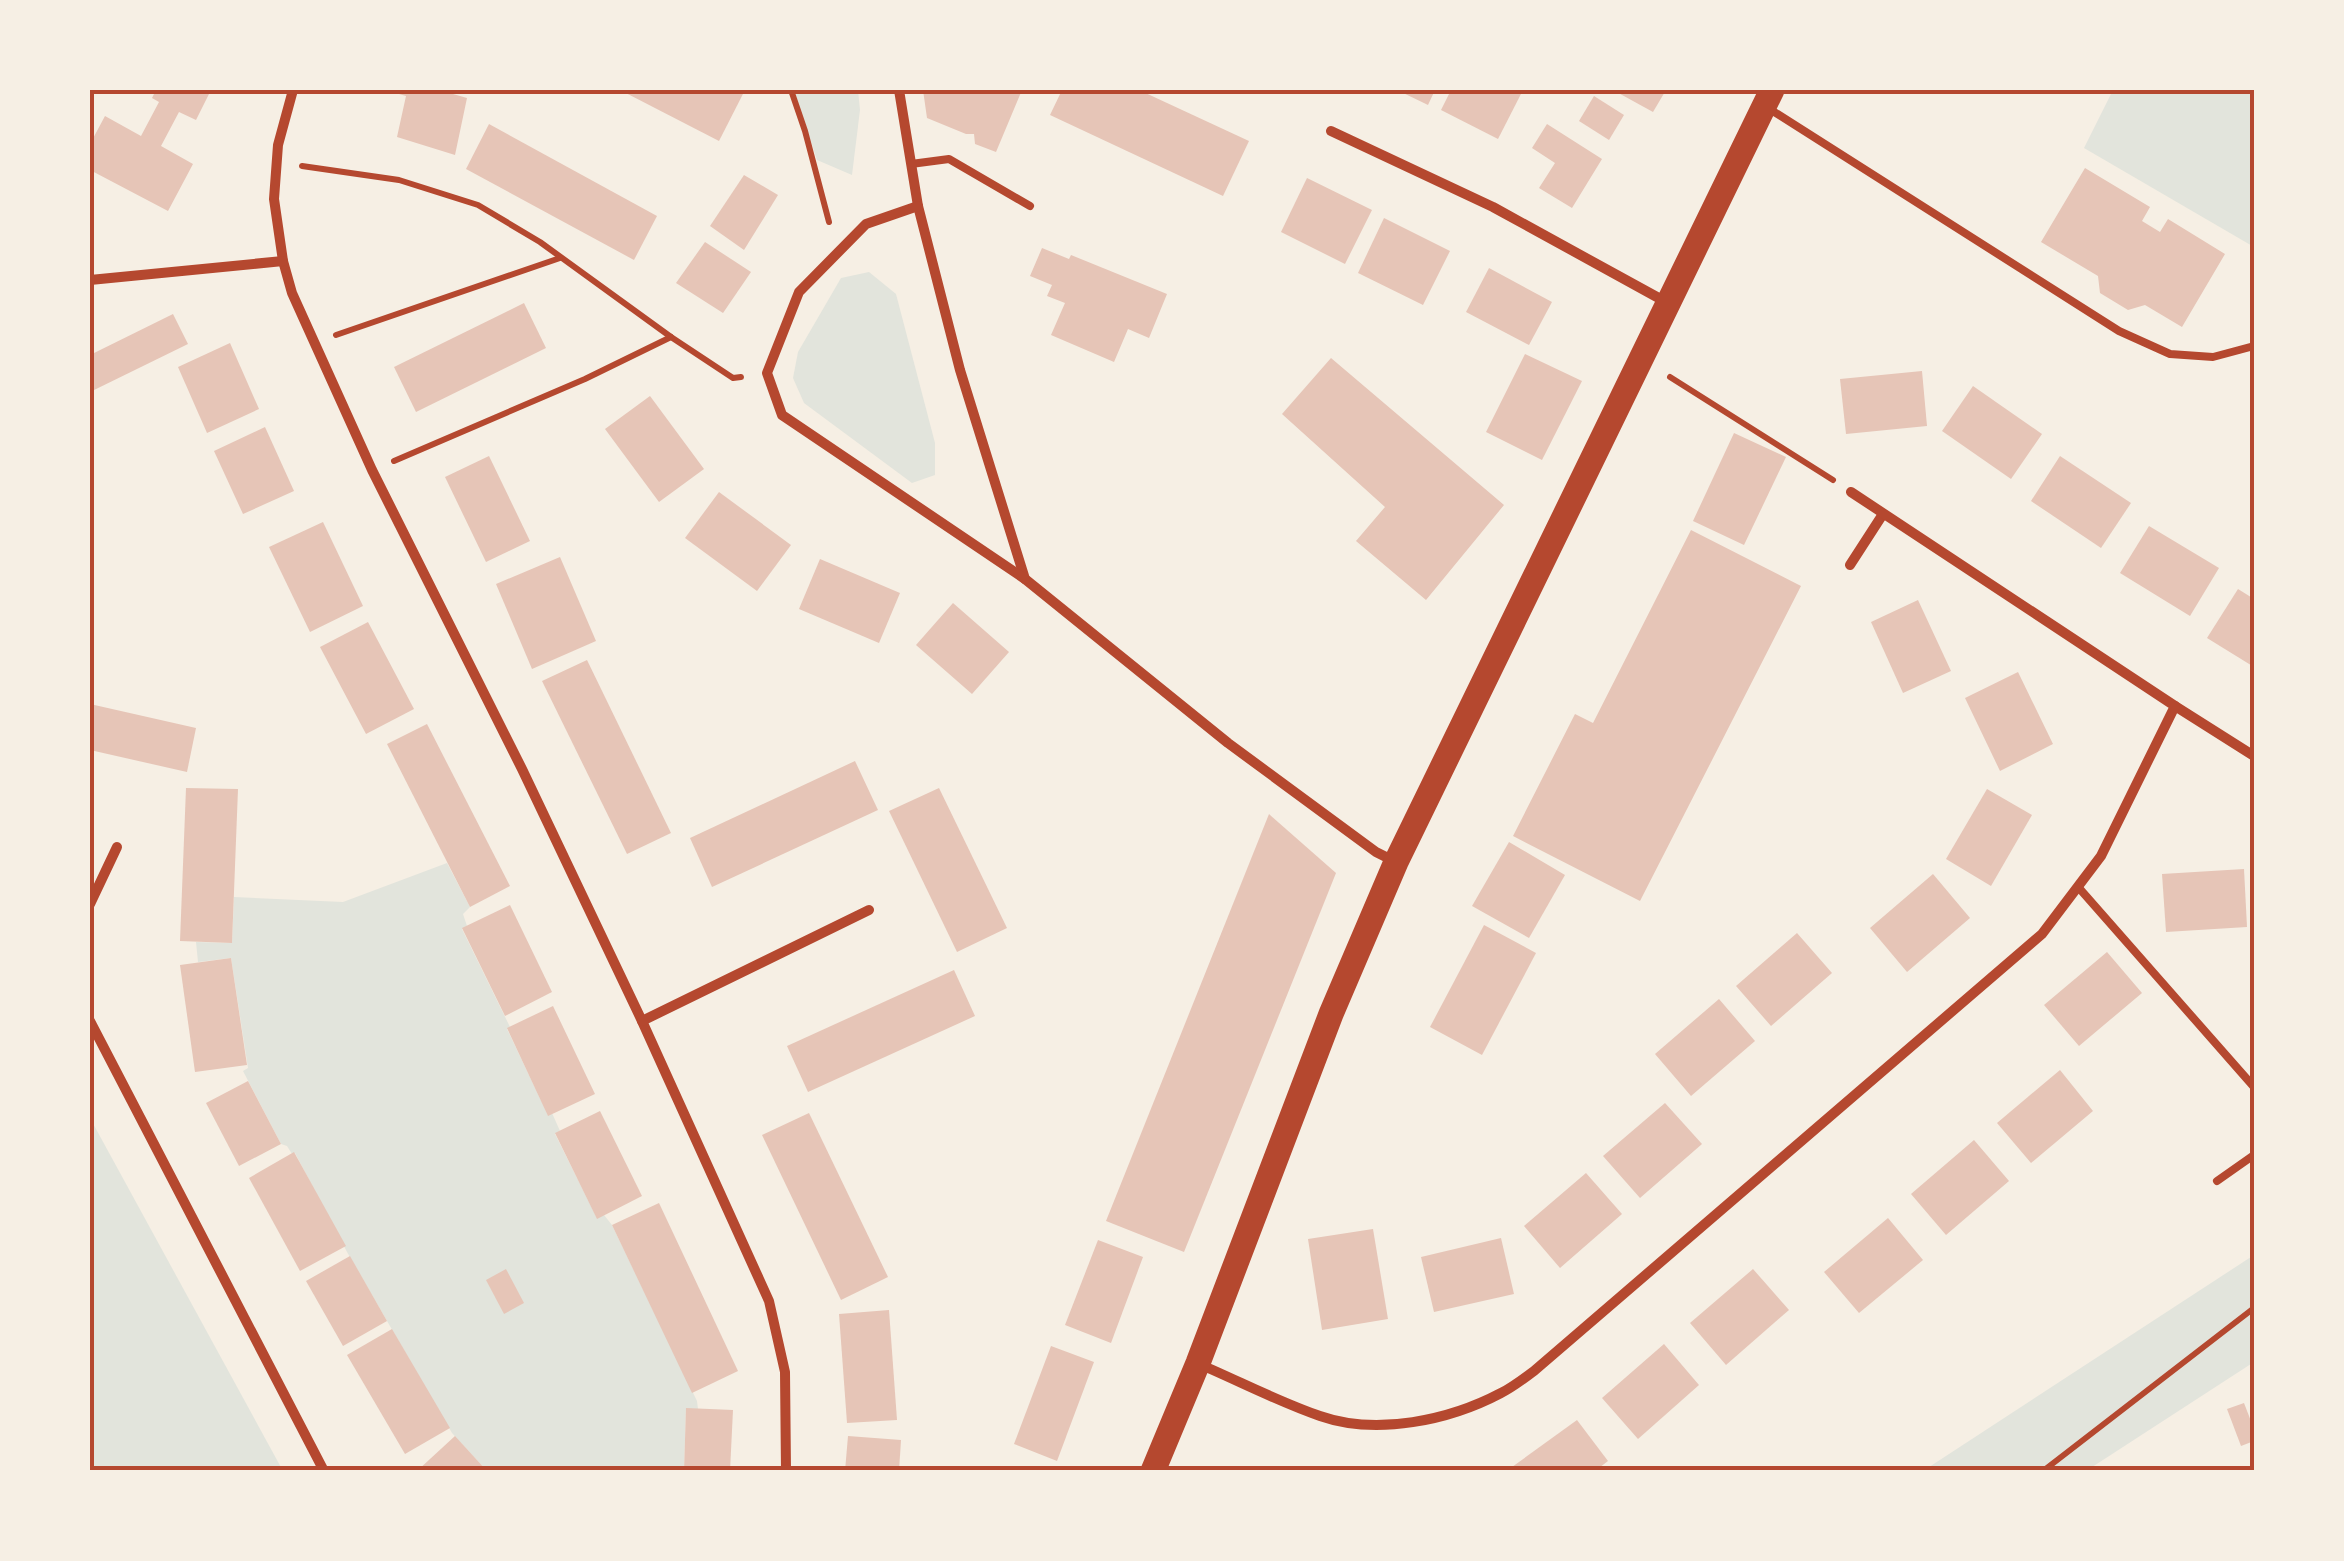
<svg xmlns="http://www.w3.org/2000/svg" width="2344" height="1561" font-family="'DejaVu Sans',sans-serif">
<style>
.green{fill:#e2e4dc}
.building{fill:#e6c5b7}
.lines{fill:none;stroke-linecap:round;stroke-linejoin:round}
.path{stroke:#b5482f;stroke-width:6}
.service{stroke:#b5482f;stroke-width:8}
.minor{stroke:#b5482f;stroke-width:10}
.primary{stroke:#b5482f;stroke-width:25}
.neatline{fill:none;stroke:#b5482f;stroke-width:4}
</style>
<rect width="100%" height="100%" fill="#f6efe4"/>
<g class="green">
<path d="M794,90H858L860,110L852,175L817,160Z"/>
<path d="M2113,90H2254V247L2084,148Z"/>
<path d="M869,272L896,294L935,443V475L912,483L804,403L793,378L798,352L841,278Z"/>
<path d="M447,863L470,907L463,914L467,926L462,929L510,1027L507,1029L548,1115L552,1113L560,1131L555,1134L597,1218L604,1215L612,1225L697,1401L698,1409H686L684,1471H487L452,1433L347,1252L295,1153L292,1154L287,1146L281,1144L243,1071L248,1068L231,958L198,962L196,942L232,943L234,897L343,902Z"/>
<path d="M90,1118L283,1471H90Z"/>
<path d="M2254,1255V1362L2086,1471H1923Z"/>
</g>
<g class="building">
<path d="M156,90H211L196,120L179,112L161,146L193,164L168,211L90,170V144L105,116L141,136L159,102L152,98Z"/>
<path d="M385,90H439L467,98L455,155L397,137L406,96Z"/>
<path d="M620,90H745L719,141Z"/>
<path d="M923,90H1022L996,152L975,144L974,134H966L927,118Z"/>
<path d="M1062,90H1139L1249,141L1223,196L1050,115Z"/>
<path d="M1397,90H1435L1428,105Z"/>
<path d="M1451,90H1523L1498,139L1441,110Z"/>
<path d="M1613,90H1666L1653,112Z"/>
<path d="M1594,96L1624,115L1609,140L1579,121Z"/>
<path d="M489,124L657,216L634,260L466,169Z"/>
<path d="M1547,124L1602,159L1572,208L1539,188L1555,163L1532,148Z"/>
<path d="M2085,168L2150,207L2142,221L2160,232L2168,219L2225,254L2182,327L2145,305L2128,310L2100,293L2098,276L2041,242Z"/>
<path d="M744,175L778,195L744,250L710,226Z"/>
<path d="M1307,178L1372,210L1345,264L1281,232Z"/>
<path d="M1384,218L1450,251L1423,305L1358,273Z"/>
<path d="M705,242L751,272L723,313L676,283Z"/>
<path d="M1042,248L1069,259L1071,255L1167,294L1149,338L1128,329L1114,362L1051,335L1065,303L1047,296L1052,285L1030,276Z"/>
<path d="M1489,268L1552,302L1529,345L1466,312Z"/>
<path d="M524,303L546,348L416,412L394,367Z"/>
<path d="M173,314L188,344L90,392V355Z"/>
<path d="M230,343L259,409L207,433L178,367Z"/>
<path d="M1525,354L1582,381L1542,460L1486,432Z"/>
<path d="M1331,358L1504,505L1426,600L1356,541L1385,507L1282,414Z"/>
<path d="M1922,371L1927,426L1846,434L1840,379Z"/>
<path d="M1973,386L2042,434L2011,479L1942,431Z"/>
<path d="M650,396L704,469L659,502L605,429Z"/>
<path d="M265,427L294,491L243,514L214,451Z"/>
<path d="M1734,433L1786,457L1744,545L1693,521Z"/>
<path d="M489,456L530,541L486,562L445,477Z"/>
<path d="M2060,456L2131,503L2101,548L2031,501Z"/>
<path d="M719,492L791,545L757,591L685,538Z"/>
<path d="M323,522L363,606L310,632L269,547Z"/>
<path d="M2149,526L2219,568L2190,616L2120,573Z"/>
<path d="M1691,530L1801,586L1640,901L1513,836L1575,714L1593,723Z"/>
<path d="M560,557L596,641L532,669L496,584Z"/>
<path d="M820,559L900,593L879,643L799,609Z"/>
<path d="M2238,589L2254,599V667L2207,638Z"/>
<path d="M1918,600L1951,671L1903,693L1871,622Z"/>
<path d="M953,603L1009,652L972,694L916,645Z"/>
<path d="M368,622L414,709L366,734L320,647Z"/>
<path d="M587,660L671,833L627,854L542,681Z"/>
<path d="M2018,672L2053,744L2000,771L1965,698Z"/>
<path d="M90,704L196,728L187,772L90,750Z"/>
<path d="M427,724L510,886L470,907L387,744Z"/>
<path d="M855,761L878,810L712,887L690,838Z"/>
<path d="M186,788L238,789L232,943L180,941Z"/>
<path d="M939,788L1007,928L957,952L889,811Z"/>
<path d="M1987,789L2032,815L1991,886L1946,859Z"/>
<path d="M1269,814L1336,873L1184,1252L1106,1221Z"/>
<path d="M1509,842L1565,875L1529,938L1472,906Z"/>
<path d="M2244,869L2247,927L2166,932L2162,874Z"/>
<path d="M1933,874L1970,918L1907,972L1870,928Z"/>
<path d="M510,905L552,992L505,1016L462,928Z"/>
<path d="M1484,925L1536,953L1482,1055L1430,1027Z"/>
<path d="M1797,933L1832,973L1771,1026L1736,986Z"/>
<path d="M2107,952L2142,993L2079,1046L2044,1005Z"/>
<path d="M231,958L247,1065L195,1072L180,965Z"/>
<path d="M954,970L975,1016L808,1092L787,1046Z"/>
<path d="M1719,999L1755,1041L1691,1096L1655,1054Z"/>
<path d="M553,1006L595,1094L548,1116L507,1028Z"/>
<path d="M2060,1070L2093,1111L2031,1163L1997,1123Z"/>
<path d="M248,1081L281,1144L239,1166L206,1103Z"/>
<path d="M1665,1103L1702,1144L1640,1198L1603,1156Z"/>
<path d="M600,1111L642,1196L597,1219L555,1133Z"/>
<path d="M809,1113L888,1277L841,1300L762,1135Z"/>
<path d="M1974,1140L2009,1181L1946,1235L1911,1194Z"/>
<path d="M294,1152L346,1246L300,1271L249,1178Z"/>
<path d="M1586,1173L1622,1214L1560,1268L1524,1226Z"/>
<path d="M659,1203L738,1371L692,1393L612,1225Z"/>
<path d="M1888,1218L1923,1260L1859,1313L1824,1272Z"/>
<path d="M1373,1229L1388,1319L1322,1330L1308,1239Z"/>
<path d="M1501,1238L1514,1294L1434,1312L1421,1257Z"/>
<path d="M1098,1240L1143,1257L1111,1343L1065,1325Z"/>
<path d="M350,1256L387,1321L343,1346L306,1281Z"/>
<path d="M506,1269L524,1303L504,1314L486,1280Z"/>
<path d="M1753,1269L1789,1310L1726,1365L1690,1323Z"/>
<path d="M889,1310L897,1420L847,1423L839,1314Z"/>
<path d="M392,1329L450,1428L405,1454L347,1355Z"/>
<path d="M1664,1344L1699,1385L1638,1439L1602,1398Z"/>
<path d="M1051,1346L1094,1362L1057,1461L1014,1444Z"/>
<path d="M2244,1403L2254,1429V1441L2241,1446L2227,1409Z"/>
<path d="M686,1408L733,1410L730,1471H684Z"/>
<path d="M1577,1420L1608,1461L1595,1471H1515L1512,1467Z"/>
<path d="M455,1436L487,1471H417Z"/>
<path d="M848,1436L901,1440L899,1471H845Z"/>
</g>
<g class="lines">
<g class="path">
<path d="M791,90L805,131L829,222"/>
<path d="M302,166L399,180L478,205L540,242L671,337L733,378L741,377"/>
<path d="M336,335L560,258"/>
<path d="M1670,377L1833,480"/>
<path d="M394,461L585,379L671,337"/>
<path d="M2043,1471L2254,1308"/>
</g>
<g class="service">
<path d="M1768,108L2119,331L2170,354L2213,357L2254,346"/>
<path d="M911,164L949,159L1030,206"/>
<path d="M2079,888L2254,1087"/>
<path d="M2217,1181L2254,1155"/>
</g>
<g class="minor">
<path d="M293,90L278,145L274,199L283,261L292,293L372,470L522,769L642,1021L769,1301L785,1372L786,1471"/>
<path d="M899,90L918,206L960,370L1025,579L1228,743L1376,852L1396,862"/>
<path d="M1331,131L1493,207L1666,302"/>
<path d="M918,206L866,224L799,292L767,373L782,415L1025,579"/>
<path d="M90,280L283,261"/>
<path d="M1850,565L1883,514"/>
<path d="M2175,706L2254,756"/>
<path d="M90,904L117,847"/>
<path d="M90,1021L324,1471"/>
<path d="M642,1021L869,910"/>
<path d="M1199,1364C1239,1381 1279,1402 1320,1416C1377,1436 1450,1420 1501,1393C1513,1387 1523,1379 1534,1371L2042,934L2101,856L2175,706L1851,492"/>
</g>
<path class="primary" d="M1153,1471L1198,1363L1331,1014L1396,862L1772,90"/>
</g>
<rect width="2344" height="1561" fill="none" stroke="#f6efe4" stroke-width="185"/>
<rect x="92" y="92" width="2160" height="1376" class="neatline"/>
</svg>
